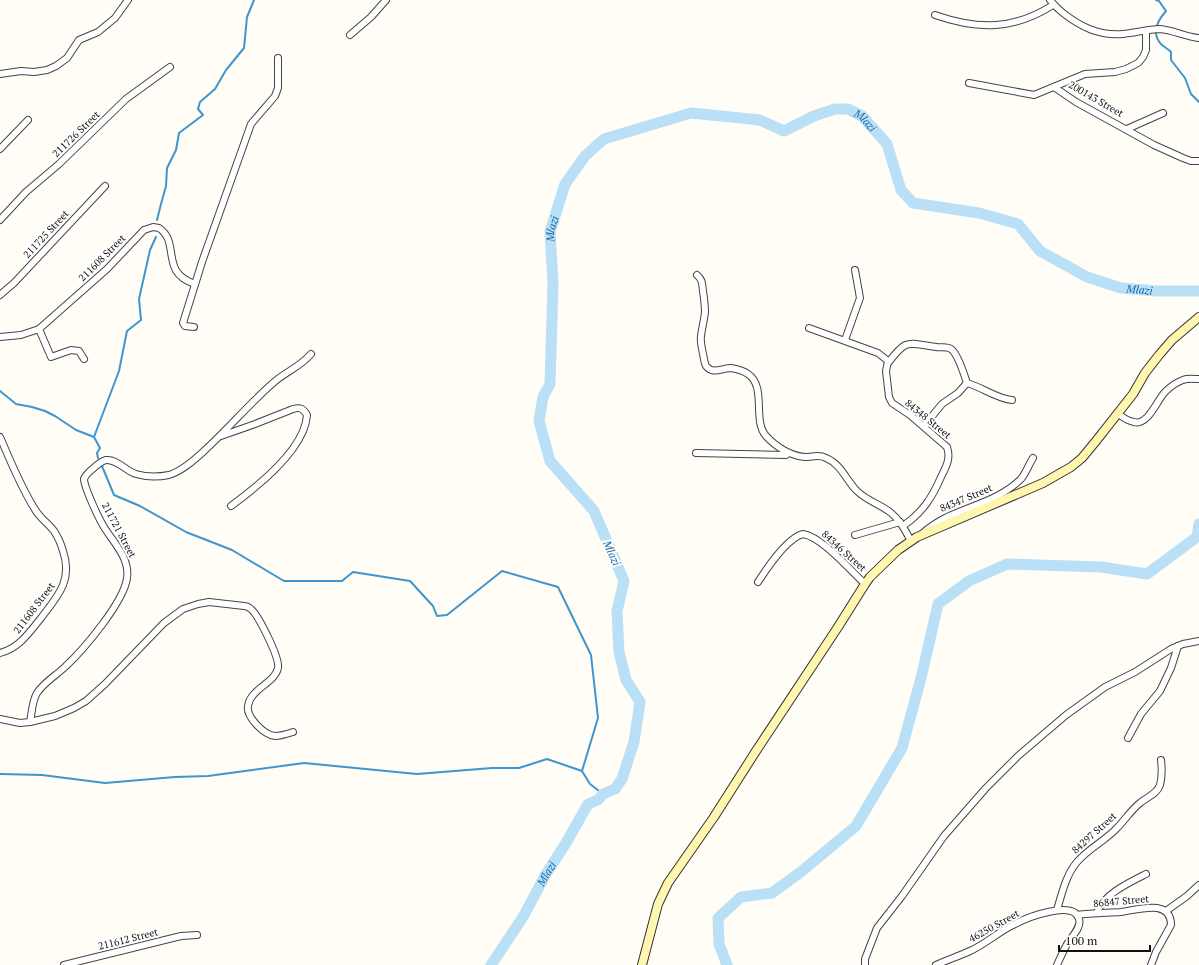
<svg xmlns="http://www.w3.org/2000/svg" width="1199" height="965" font-family="'PT Serif',serif">
<style>
.lines{fill:none;stroke-linecap:round;stroke-linejoin:round}
.stream{stroke:#3f96cf;stroke-width:2}
.river{stroke:#b9e0f7;stroke-width:11}
.street-casing{stroke:#444;stroke-width:8}
.secondary-casing{stroke:#333;stroke-width:10}
.street{stroke:#fff;stroke-width:6}
.secondary{stroke:#fff6b0;stroke-width:8}
.labels{text-anchor:middle;dominant-baseline:central;stroke-width:4;stroke-linejoin:round;paint-order:stroke}
.street-label{font-size:10px;fill:#111;stroke:#fff}
.water-label{font-size:11px;font-style:italic;fill:#1768a6;stroke:#fff}
</style>
<rect width="100%" height="100%" fill="#fffdf5"/>
<g class="lines">
<g class="stream">
<path d="M1156,0L1159,1L1166,11C1158,20 1151,33 1161,44C1164,47 1168,49 1171,52V60L1185,78L1191,94L1199,102"/>
<path d="M157,220L161,204L166,186L167,168L176,150L179,133L203,115L198,109L200,102L215,89L226,70L244,48L247,17L254,0"/>
<path d="M0,391L16,404L32,407L45,411L55,416L76,430L94,437"/>
<path d="M98,458L97,453L100,448L94,437L119,371L127,331L141,320L139,299L150,250L156,237"/>
<path d="M102,466L114,495L140,506L186,532L232,550L284,581H342L353,572L410,581L433,606L437,616L447,615L502,571L558,587L591,655L598,718L582,771"/>
<path d="M0,774L42,775L105,783L175,777L208,776L304,763L417,774L492,768H519L547,759L582,771L590,784L603,794"/>
</g>
<g class="river">
<path id="s1" d="M491,965L523,917L546,874L566,843L588,804L598,800L603,794L615,789L622,779L634,742L640,702L626,680L619,652L617,611L624,581L594,511L550,461L539,421L543,397L550,384L553,283L550,232L565,184L585,156L604,139L691,113L760,120L784,131L814,116L835,109H848L862,116L887,144L901,190L913,203L979,213L1018,224L1040,251L1087,277L1121,288L1156,291H1199"/>
<path d="M727,965L719,944L718,918L741,897L772,893L802,871L856,826L902,748L921,678L938,604L969,581L1007,564L1101,567L1147,574L1197,537L1199,524"/>
</g>
<g class="street-casing">
<g id="street">
<path d="M1050,0C1054,5 1058,9 1063,13C1081,27 1099,36 1123,34C1135,33 1148,29 1160,29C1173,30 1186,37 1199,38"/>
<path d="M935,15C978,30 1014,30 1053,5"/>
<path d="M350,35L371,17L386,0"/>
<path d="M0,74L21,71L34,72L47,70L56,66L67,58L79,40L98,32L115,18L128,0"/>
<path d="M969,83L1034,95L1085,74L1115,72L1126,69L1138,63L1143,57L1146,50V31"/>
<path d="M1054,87L1076,102L1154,145L1183,158L1191,161H1199"/>
<path d="M1127,129L1163,113"/>
<path d="M0,149L28,120"/>
<path d="M0,220L26,192L59,164L126,99L170,67"/>
<path d="M697,275C703,280 702,285 703,291C704,298 705,305 705,312C704,321 702,328 701,336C700,342 702,348 703,354C704,358 704,362 706,366C713,375 722,368 731,368C737,369 744,371 748,374C767,387 752,420 766,436C776,447 791,456 805,457C813,457 819,454 826,458C841,464 846,480 857,491C866,500 879,504 890,512C900,520 905,530 911,541"/>
<path d="M0,295L14,283L105,186"/>
<path d="M194,327L185,326L183,323L202,262L251,124L275,96L278,88V58"/>
<path d="M809,328L878,353L888,361L886,371L889,397L892,403L910,415L947,447C951,459 946,467 941,477C932,498 922,513 903,526"/>
<path d="M39,329L51,357L71,350L79,351L84,359"/>
<path d="M0,337L21,335L39,329L107,269L144,230L153,227L159,228C181,243 159,272 195,284"/>
<path d="M845,340L860,298L855,270"/>
<path d="M888,363C907,338 907,343 936,347C940,348 947,346 951,349C958,354 964,374 967,383C982,387 997,399 1012,400"/>
<path d="M1117,413C1122,417 1127,421 1134,422C1148,426 1157,400 1165,392C1170,387 1177,382 1183,380C1188,378 1194,379 1199,379"/>
<path d="M924,426L942,404L958,393L967,383"/>
<path d="M221,436L255,424L293,409C300,407 303,408 307,415C305,449 257,487 231,506"/>
<path d="M0,437C11,462 21,488 36,511C41,519 49,524 54,531C58,537 61,544 63,551C73,580 58,596 41,618C29,633 19,648 0,653"/>
<path d="M696,453L786,455L789,453"/>
<path d="M922,534C950,507 993,507 1021,479C1026,473 1029,464 1033,458"/>
<path d="M855,535L900,522"/>
<path d="M758,582C767,568 787,538 803,534C822,537 850,570 865,584"/>
<path d="M0,719L20,723L30,722L55,716L74,708L86,701L105,684L164,623L183,609L198,604L209,602L244,606C247,606 249,607 252,610C259,617 280,658 278,668C275,683 250,689 248,706C246,717 264,735 275,736C281,736 287,734 293,732"/>
<path d="M30,722C32,713 32,701 37,693C44,682 57,675 66,666C84,649 124,602 127,578C130,558 113,542 104,527C99,519 84,487 84,479C85,476 87,474 89,472C94,468 100,461 106,460C117,459 126,471 136,474C146,477 159,477 169,475C182,471 194,460 204,451C228,429 249,404 273,383C285,372 300,367 311,354"/>
<path d="M1128,738L1141,714L1160,691L1171,668L1178,646"/>
<path d="M1057,910C1062,893 1066,875 1077,862C1089,848 1105,841 1117,828C1125,820 1131,810 1140,803C1147,797 1157,794 1160,785C1162,777 1162,768 1161,760"/>
<path d="M1166,911L1187,896L1199,885"/>
<path d="M1097,913C1102,895 1130,882 1146,874"/>
<path d="M1077,915C1092,913 1106,913 1121,912C1137,910 1171,898 1171,925L1156,952L1151,965"/>
<path d="M64,965L181,936L197,935"/>
<path d="M865,965V959L877,928L902,896L944,836L986,788L1018,756L1066,715L1105,687L1135,672L1171,649L1183,644L1199,641"/>
<path d="M936,965C947,960 959,956 970,951C986,944 999,931 1015,924C1026,918 1074,899 1079,919C1082,928 1070,938 1066,946C1063,952 1060,958 1057,965"/>
</g>
</g>
<g class="secondary-casing">
<path id="secondary" d="M642,965L658,904L668,883L714,817L756,751L838,627L865,584L870,577L898,550L917,537L1043,483L1071,467L1082,458L1096,441L1133,394L1145,373L1159,355L1172,340L1199,317"/>
</g>
<use href="#street" class="street"/>
<use href="#secondary" class="secondary"/>
</g>
<g class="labels">
<g class="street-label">
<text transform="translate(1096 99) rotate(30)">200143 Street</text>
<text transform="translate(76 134) rotate(-44)">211726 Street</text>
<text transform="translate(46 234) rotate(-47)">211725 Street</text>
<text transform="translate(102 258) rotate(-45)">211608 Street</text>
<text transform="translate(928 419) rotate(39)">84348 Street</text>
<text transform="translate(966 498) rotate(-23)">84347 Street</text>
<text transform="translate(119 530) rotate(62)">211721 Street</text>
<text transform="translate(844 551) rotate(42)">84346 Street</text>
<text transform="translate(34 608) rotate(-53)">211608 Street</text>
<text transform="translate(1094 833) rotate(-42)">84297 Street</text>
<text transform="translate(1121 901) rotate(-5)">86847 Street</text>
<text transform="translate(994 926) rotate(-29)">46250 Street</text>
<text transform="translate(128 939) rotate(-14)">211612 Street</text>
</g>
<g class="water-label">
<text stroke="none"><textPath href="#s1" startOffset="1200">Mlazi</textPath></text>
<text stroke="none"><textPath href="#s1" startOffset="817">Mlazi</textPath></text>
<text stroke="none"><textPath href="#s1" startOffset="1548">Mlazi</textPath></text>
<text transform="translate(612 553) rotate(66)">Mlazi</text>
<text stroke="none"><textPath href="#s1" startOffset="107">Mlazi</textPath></text>
</g>
</g>
<path d="M1059 945v6h91v-6" fill="none" stroke="#111111" stroke-width="2"/>
<text x="1065" y="945" font-size="12" fill="#111111" stroke="#ffffff" stroke-width="3" paint-order="stroke">100 m</text>
</svg>
